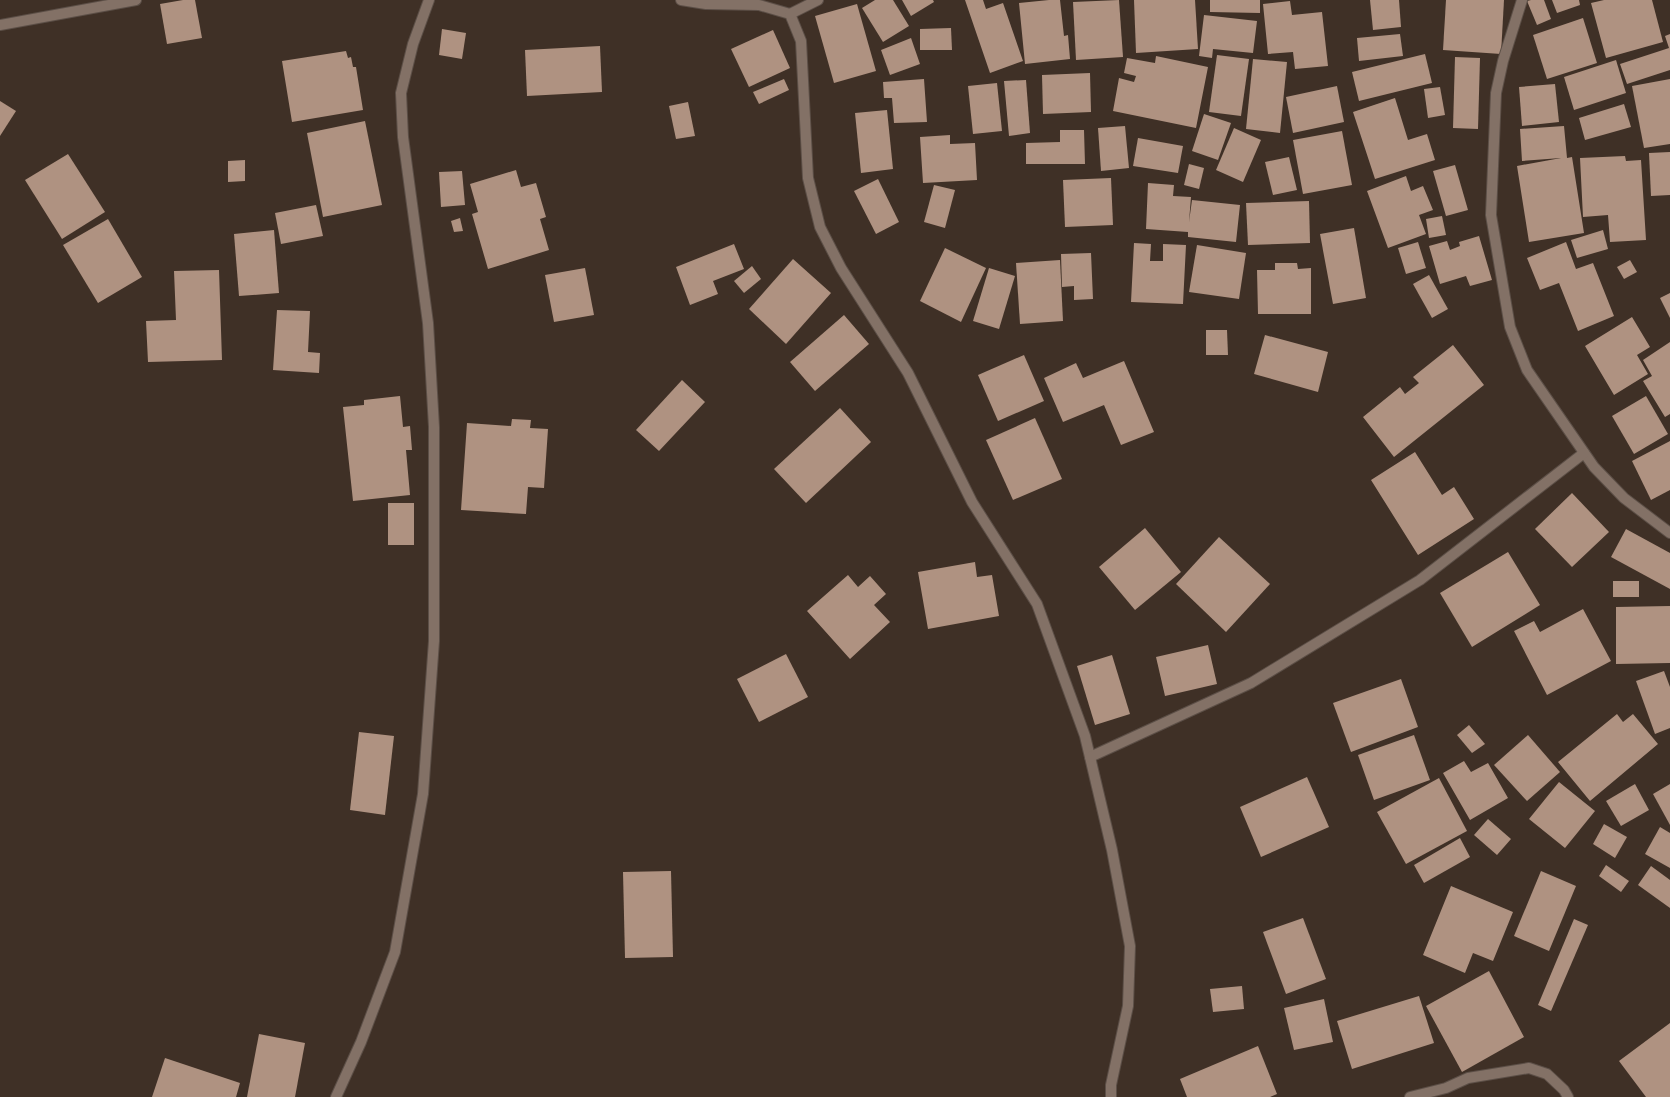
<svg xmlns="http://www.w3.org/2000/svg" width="1670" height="1097" font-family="Arial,sans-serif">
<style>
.building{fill:#af9281}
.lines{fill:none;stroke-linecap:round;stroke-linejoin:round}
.street-casing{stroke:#5c4f47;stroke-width:12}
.street{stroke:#837166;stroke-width:10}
</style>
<rect width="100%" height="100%" fill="#3f3026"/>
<g class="building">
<path d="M183,0H195L202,38L167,44L160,4Z"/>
<path d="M875,0H893L909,26L883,42L862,8Z"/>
<path d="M902,0H933L934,2L911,16Z"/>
<path d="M965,0H983L986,9L1003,3L1023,61L990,73Z"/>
<path d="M1049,0H1060L1064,36L1068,35L1070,59L1025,64L1019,3Z"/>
<path d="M1119,0L1123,57L1076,60L1073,2Z"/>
<path d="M1134,0H1195L1198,49L1136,53Z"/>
<path d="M1210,0H1260V13L1210,12Z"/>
<path d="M1370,0H1399L1401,27L1373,30Z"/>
<path d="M1446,0H1504L1501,54L1443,50Z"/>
<path d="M1531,0H1544L1551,19L1537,25L1527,1Z"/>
<path d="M1552,0H1579L1580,5L1557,13Z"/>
<path d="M1604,0H1652L1663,42L1606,58L1591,3Z"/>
<path d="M1290,1L1292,15L1322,12L1328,66L1295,69L1293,52L1268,54L1263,4Z"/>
<path d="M857,4L876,71L834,83L815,16Z"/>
<path d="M1204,15L1257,21L1253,53L1213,49L1212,58L1199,56Z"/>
<path d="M1583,18L1597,63L1547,79L1533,35Z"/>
<path d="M951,28L952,50H920V29Z"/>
<path d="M442,29L466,33L462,59L439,55Z"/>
<path d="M773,30L790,68L749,87L731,49Z"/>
<path d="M1400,34L1403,56L1359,61L1357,38Z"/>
<path d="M1670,34V70L1627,84L1620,64L1669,48L1665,36Z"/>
<path d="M911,38L920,64L890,75L881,50Z"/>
<path d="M600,46L602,92L527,96L525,50Z"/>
<path d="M346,51L348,58L351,57L353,67H356L363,110L292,122L282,61Z"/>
<path d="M1425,54L1432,83L1359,101L1352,72Z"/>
<path d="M1217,55L1249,59L1241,116L1209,112Z"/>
<path d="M1156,56L1208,67L1196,128L1113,111L1119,78L1134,82L1136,76L1124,73L1127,58L1155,63Z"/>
<path d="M1455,57L1480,58L1478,129L1453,128Z"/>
<path d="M1253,59L1287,62L1280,133L1246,129Z"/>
<path d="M1616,60L1626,93L1574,110L1564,77Z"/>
<path d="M1090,73L1091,112L1043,114L1042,75Z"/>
<path d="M784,79L789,90L759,104L753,92Z"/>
<path d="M924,79L927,122L894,123L892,98H884L883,82Z"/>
<path d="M1670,79V144L1644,148L1632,86Z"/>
<path d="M1026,80L1030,133L1009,136L1004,81Z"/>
<path d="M997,83L1002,131L973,134L968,86Z"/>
<path d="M1555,84L1559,122L1522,126L1519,87Z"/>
<path d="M1337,86L1344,122L1293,133L1286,97Z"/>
<path d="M1440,87L1445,115L1428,118L1424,89Z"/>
<path d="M1395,98L1408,140L1427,134L1435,160L1375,179L1353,112Z"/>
<path d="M0,101L16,111L0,136Z"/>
<path d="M688,102L695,136L676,139L669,106Z"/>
<path d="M1624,104L1631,127L1585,140L1579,118Z"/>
<path d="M887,110L893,169L861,173L855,113Z"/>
<path d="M1204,114L1231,123L1218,160L1192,151Z"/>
<path d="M365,121L382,205L323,217L307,133Z"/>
<path d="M1125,126L1129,168L1101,171L1098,128Z"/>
<path d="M1564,126L1567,158L1572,157L1584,233L1529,242L1517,166L1561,158L1522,161L1520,129Z"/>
<path d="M1234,128L1261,140L1243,182L1216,170Z"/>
<path d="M1060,130H1084L1085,164H1026V143L1060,142Z"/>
<path d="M1342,131L1352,185L1303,194L1293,140Z"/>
<path d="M950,135V144L975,143L977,180L923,183L920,137Z"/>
<path d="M1138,138L1183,146L1178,173L1133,166Z"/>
<path d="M1670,152V195L1651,196L1649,153Z"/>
<path d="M68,154L105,212L62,239L25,180Z"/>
<path d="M1625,156L1626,161L1641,160L1646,240L1610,242L1608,215L1583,217L1580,158Z"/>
<path d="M1289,157L1297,190L1273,195L1265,162Z"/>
<path d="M245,160V181L228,182V161Z"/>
<path d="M1189,164L1204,168L1199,189L1184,185Z"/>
<path d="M1455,165L1468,210L1446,216L1433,171Z"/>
<path d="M516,170L521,187L536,183L546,217L540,219L549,250L488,269L472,214L478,212L470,184Z"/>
<path d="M462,171L465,205L441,207L439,172Z"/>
<path d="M1406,176L1411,191L1423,186L1433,210L1419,215L1426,234L1388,248L1367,191Z"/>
<path d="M1111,178L1113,225L1065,227L1063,180Z"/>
<path d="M878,179L899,222L876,234L854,191Z"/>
<path d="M1148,183L1174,185L1173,196L1191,197L1189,222L1192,200L1240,205L1236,242L1188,237V232L1146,229Z"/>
<path d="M934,185L955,190L945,228L924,222Z"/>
<path d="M1309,201L1310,243L1248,245L1246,203Z"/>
<path d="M316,205L323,236L281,244L275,213Z"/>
<path d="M1442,216L1446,235L1429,238L1426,219Z"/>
<path d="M460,218L463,231L454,232L451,221Z"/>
<path d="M108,219L142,277L98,303L63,245Z"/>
<path d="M1354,228L1366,298L1333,304L1320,234Z"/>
<path d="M274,230L279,293L239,296L234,234Z"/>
<path d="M1603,230L1608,249L1577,258L1571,240Z"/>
<path d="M1479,236L1492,280L1470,286L1466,276L1440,284L1429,246L1447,241L1450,250L1460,246L1459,242Z"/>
<path d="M1418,242L1426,268L1406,274L1398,248Z"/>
<path d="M1566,242L1576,269L1593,263L1614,316L1578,331L1559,283L1540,290L1527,258Z"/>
<path d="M1134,243L1151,244L1150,261H1163V244L1186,245L1183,304L1131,302Z"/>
<path d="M734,244L744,269L713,281L718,294L690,305L676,267Z"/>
<path d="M1197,245L1246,253L1239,299L1189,292Z"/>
<path d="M945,248L986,268L961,322L920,301Z"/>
<path d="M1091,253L1093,299L1074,300V286L1062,287L1061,254Z"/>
<path d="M793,259L831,293L786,344L749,309Z"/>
<path d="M1060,260L1063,321L1020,324L1016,263Z"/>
<path d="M1630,260L1637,272L1624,279L1617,267Z"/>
<path d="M1275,263H1297L1298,269L1311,268V314H1258L1257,270H1275Z"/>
<path d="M752,266L761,279L744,293L734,281Z"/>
<path d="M585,268L594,315L554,322L545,275Z"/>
<path d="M989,268L1015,276L999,329L973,321Z"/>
<path d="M219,270L222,360L148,362L146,321L176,320L174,271Z"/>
<path d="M1429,275L1448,309L1432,318L1413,284Z"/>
<path d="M1670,293V318L1660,298Z"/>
<path d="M277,310L310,311L308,352L320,353L319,373L273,370Z"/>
<path d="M844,315L869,344L815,391L790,362Z"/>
<path d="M1632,317L1650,347L1637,355L1648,374L1614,395L1585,346Z"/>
<path d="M1206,330H1227L1228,355H1206Z"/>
<path d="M1265,335L1328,352L1318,392L1254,374Z"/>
<path d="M1670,342V414L1665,417L1643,381L1652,376L1643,360Z"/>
<path d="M1453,345L1484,385L1394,457L1363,417L1400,387L1405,394L1419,383L1413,377Z"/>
<path d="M1024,355L1044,401L998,421L978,375Z"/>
<path d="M1124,361L1154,432L1121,445L1104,405L1063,422L1044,378L1076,363L1083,378Z"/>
<path d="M682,380L705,402L659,451L636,430Z"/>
<path d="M400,396L403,427L410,426L412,450H406L410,495L353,501L343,407L364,405V400Z"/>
<path d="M1646,396L1668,434L1634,454L1612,416Z"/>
<path d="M840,408L871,442L806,503L774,469Z"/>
<path d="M1035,418L1062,479L1013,500L986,440Z"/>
<path d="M512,419L531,420L530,428L548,429L544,488L528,487L526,514L461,510L467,423L511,426Z"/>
<path d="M1670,441V490L1651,500L1632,461Z"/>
<path d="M1415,452L1442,495L1454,487L1474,519L1418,555L1371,480Z"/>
<path d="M1572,493L1609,532L1572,567L1535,529Z"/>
<rect x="388" y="503" width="26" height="42"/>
<path d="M1145,528L1181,572L1135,610L1099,567Z"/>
<path d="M1626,529L1670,553V589L1611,557Z"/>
<path d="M1219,537L1270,584L1226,632L1176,584Z"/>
<path d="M1508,552L1540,605L1472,647L1440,593Z"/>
<path d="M975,562L977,577L992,575L999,616L928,629L918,572Z"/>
<path d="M848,575L858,587L870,576L886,594L874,605L890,622L850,659L807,611Z"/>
<rect x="1613" y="581" width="26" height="16"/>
<path d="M1670,606V663L1616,664V607Z"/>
<path d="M1583,609L1611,661L1547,695L1514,631L1534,621L1540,632Z"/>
<path d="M1208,645L1217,684L1165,696L1156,657Z"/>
<path d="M786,654L808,697L759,722L737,679Z"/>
<path d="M1112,655L1130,714L1095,725L1077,666Z"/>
<path d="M1664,671L1670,687V728L1655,734L1636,681Z"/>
<path d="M1401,679L1418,727L1351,752L1333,703Z"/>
<path d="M1617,714L1623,722L1633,714L1658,744L1590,801L1558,762Z"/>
<path d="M1469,725L1485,744L1472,753L1457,735Z"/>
<path d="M359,732L394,736L385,815L350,810Z"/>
<path d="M1414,735L1430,780L1374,800L1358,755Z"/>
<path d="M1528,735L1560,772L1527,801L1494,765Z"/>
<path d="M1464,761L1471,772L1488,763L1508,798L1470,820L1443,773Z"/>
<path d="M1307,777L1329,827L1261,857L1240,807Z"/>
<path d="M1439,778L1467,831L1406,864L1377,812Z"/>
<path d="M1559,782L1595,811L1565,848L1529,819Z"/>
<path d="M1635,784L1649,810L1621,826L1606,801Z"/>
<path d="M1670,784V825L1653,794Z"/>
<path d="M1488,819L1511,839L1497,855L1474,835Z"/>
<path d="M1604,824L1627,837L1615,858L1593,844Z"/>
<path d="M1660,827L1670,833V868L1645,854Z"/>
<path d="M1460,838L1470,857L1424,883L1414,865Z"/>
<path d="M1606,865L1629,881L1621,892L1599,876Z"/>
<path d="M1651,866L1670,880V908L1638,885Z"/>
<path d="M671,871L673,957L625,958L623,872Z"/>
<path d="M1541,871L1576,886L1549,951L1514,936Z"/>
<path d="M1451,886L1513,912L1493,961L1473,953L1465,973L1423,955Z"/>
<path d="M1303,918L1326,979L1286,994L1263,932Z"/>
<path d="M1574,919L1588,925L1551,1011L1538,1005Z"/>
<path d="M1489,971L1524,1037L1462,1072L1426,1006Z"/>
<path d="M1242,986L1244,1009L1213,1012L1210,989Z"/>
<path d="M1419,996L1434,1043L1352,1069L1337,1021Z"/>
<path d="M1324,999L1333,1042L1294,1050L1284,1008Z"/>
<path d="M1670,1023V1097H1646L1619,1061Z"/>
<path d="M259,1034L305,1043L295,1097H247Z"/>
<path d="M1258,1046L1277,1094L1270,1097H1187L1180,1079Z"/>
<path d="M165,1058L240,1083L236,1097H152Z"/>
</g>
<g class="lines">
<g class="street-casing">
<g id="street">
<path d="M681,0L706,4L759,5L790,14L801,41L808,178L820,227L841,268L908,373L972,502L1037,604L1085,736L1112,850L1130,946L1128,1006L1111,1085V1097"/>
<path d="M1522,0L1503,61L1496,93L1491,215L1510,327L1527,370L1594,467L1624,498L1670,533"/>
<path d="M790,14L818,0"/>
<path d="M0,25L136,0"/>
<path d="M1090,757L1251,683L1420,580L1584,453"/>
<path d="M336,1097L361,1042L395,952L423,794L434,641V427L428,323L403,137L401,93L413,44L429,0"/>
<path d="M1410,1097L1446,1088L1468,1078L1529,1068L1547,1074L1564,1090L1568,1097"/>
</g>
</g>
<use href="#street" class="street"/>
</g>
</svg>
